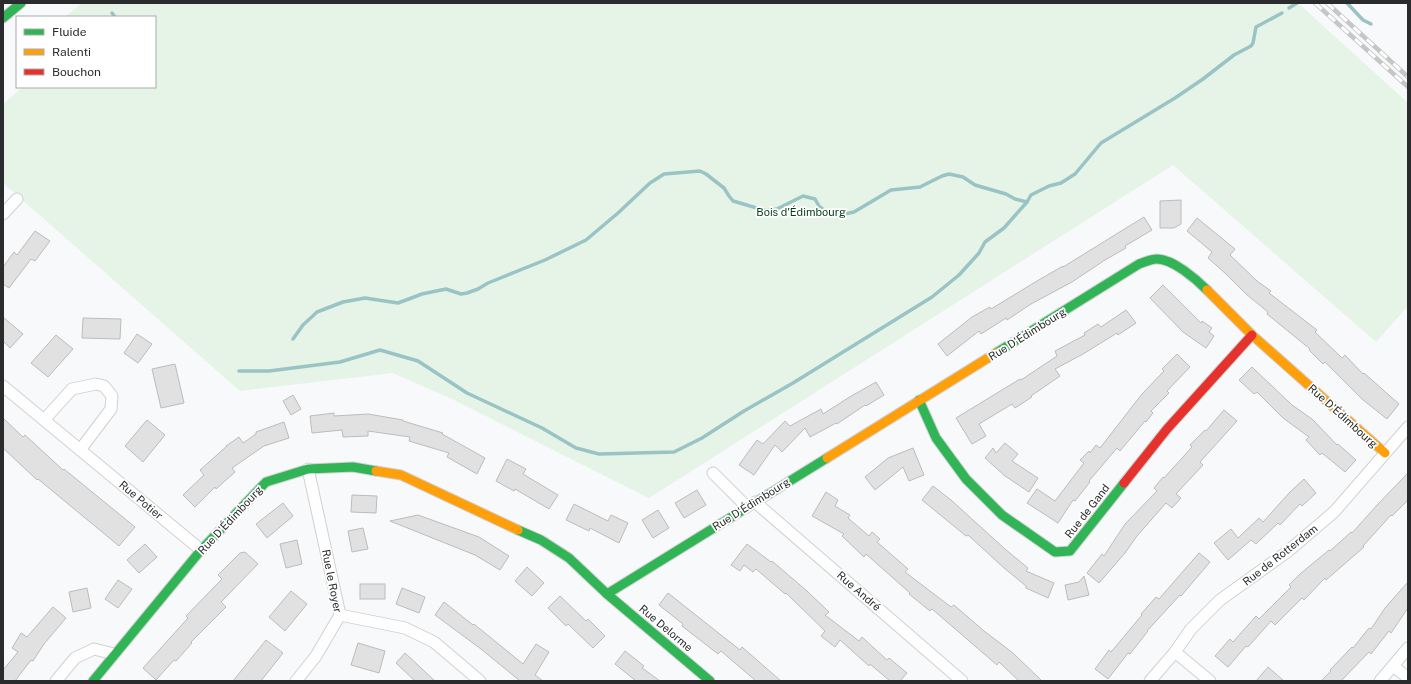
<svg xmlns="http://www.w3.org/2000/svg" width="1411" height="684" font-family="'Public Sans',sans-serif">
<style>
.green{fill:#e5f4e6}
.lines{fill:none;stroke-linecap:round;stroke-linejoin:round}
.stream{stroke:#9ac3c6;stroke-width:3.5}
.building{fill:#e1e1e2;stroke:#bcbcbd}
.street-casing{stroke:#d0d1d2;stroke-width:13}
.fast-casing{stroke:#d0d1d2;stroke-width:11}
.slow-casing{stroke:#d0d1d2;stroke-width:11}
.jam-casing{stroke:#d0d1d2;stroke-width:11}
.street{stroke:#fefefe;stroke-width:11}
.fast{stroke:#30b455;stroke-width:9}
.slow{stroke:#ff9f0a;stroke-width:9}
.jam{stroke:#e5322d;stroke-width:9}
.rail-casing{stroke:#c5c6c6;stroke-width:4.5}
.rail{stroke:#fff;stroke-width:3;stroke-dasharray:9;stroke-linecap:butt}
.labels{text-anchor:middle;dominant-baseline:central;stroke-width:3.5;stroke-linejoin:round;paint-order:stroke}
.park-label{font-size:11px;fill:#053d12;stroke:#fff}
.street-label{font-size:11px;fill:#2a2b2c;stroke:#fff}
</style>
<rect width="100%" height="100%" fill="#f8f9fa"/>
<path class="green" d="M82,3H1298L1408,103V306L1376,342L1173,165L649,498L452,399L393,373L240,391L3,183V104L23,87H155V17H65Z"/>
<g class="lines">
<g class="stream">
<path d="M1347,3L1363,20L1371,24"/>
<path d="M1289,8L1297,3"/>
<path d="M112,13L115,17"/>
<path d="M293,339L303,325L317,312L343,302L365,298L398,303L422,294L446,289L461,294L467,293L478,289L488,283L545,260L586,240L618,213L650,183L664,174L700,171L706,174L724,188L729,196L733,201L764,210L777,209L803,196L815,199L819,206L824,210L840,215L854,212L891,190L920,187L942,176L949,174L963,177L975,185L1006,194L1015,199L1027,202"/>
<path d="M239,371H269L340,362L380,350L418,361L467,393L542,428L576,448L599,454L674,452L702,438L744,411L793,383L932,297L959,275L979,253L985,242L1004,228L1027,202L1031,195L1049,186L1061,183L1075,174L1101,143L1175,98L1203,79L1234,55L1251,46L1253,43L1256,27L1282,13"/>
</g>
</g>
<g class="building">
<path d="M1181,200V224L1174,228H1160V201Z"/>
<path d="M1144,217L1152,230L1125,246L1126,248L1105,260L1072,282L1031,304L1007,320L1006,318L981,334L979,331L947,356L938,344L972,317L990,307L991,309L1037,281L1063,266V267Z"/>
<path d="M1197,218L1235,249L1230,255L1257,281L1271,291L1269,293L1317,330L1315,332L1342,358L1345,355L1363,374L1364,373L1399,404L1387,419L1362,399L1325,362L1323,364L1309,350L1310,349L1267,314L1268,312L1246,294L1226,274L1208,258L1212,252L1187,231Z"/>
<path d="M35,231L50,241L35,261L31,259L9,288L3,284V267L14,252L17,255Z"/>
<path d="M1163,285L1201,323L1202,321L1212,328L1209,332L1214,336L1206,348L1183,332L1150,298Z"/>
<path d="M1126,310L1136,323L1118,335L1117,333L1083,354L1055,369L1060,376L1031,396L1032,397L1015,408L1012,404L979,424L986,436L972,444L956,418L1020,379L1021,380L1057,356L1055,351L1085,335L1084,333L1098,324L1101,327Z"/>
<path d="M3,317L23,334L10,348L3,341Z"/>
<path d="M83,318L121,319L120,339L82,338Z"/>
<path d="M137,334L152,344L138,363L124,353Z"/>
<path d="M56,335L73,349L48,377L31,363Z"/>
<path d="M1177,354L1190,367L1167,391L1169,393L1151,411L1153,413L1146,422L1145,421L1120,451L1117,448L1089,481L1090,482L1075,501L1073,500L1058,523L1027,503L1037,489L1055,501L1084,463L1080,460L1089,451L1090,453L1096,445L1100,448L1142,394L1164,371L1162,369Z"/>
<path d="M175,364L184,403L161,408L152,369Z"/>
<path d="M1252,367L1292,405L1312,419L1337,445L1338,444L1356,460L1345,472L1322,453L1320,455L1306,440L1309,437L1283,418L1257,392L1254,394L1239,380Z"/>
<path d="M876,382L884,395L866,406L865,405L837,424L836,423L810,437L805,428L782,452L775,445L754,475L739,465L757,440L763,444L785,421L790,426L821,409L823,414L848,398Z"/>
<path d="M293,395L301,409L291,415L283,401Z"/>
<path d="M1224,410L1237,421L1200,462L1203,465L1176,494L1181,498L1172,508L1166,503L1137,536L1125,553L1099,583L1087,573L1102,554L1104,556L1125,524L1157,491L1154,488L1163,477L1164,478L1192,447L1190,445L1205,430L1206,431Z"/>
<path d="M334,413V416L368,414L403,420V421L443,433L442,434L485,458L477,474L447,457L449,453L409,441L410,437L368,431V436L343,437L342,430L312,433L310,416Z"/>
<path d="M3,418L23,437L25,435L63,470L64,469L135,527L119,546L38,479L37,480L3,448Z"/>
<path d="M147,420L165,435L143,462L125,446Z"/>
<path d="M284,422L289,438L264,446L232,468L235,472L216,489L215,487L195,507L183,495L204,475L200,470L227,446H226L239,437L243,443L256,434V432Z"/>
<path d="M1005,443L1018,454L1012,461L1038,478L1029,492L1005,476L985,458L993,448L996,453Z"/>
<path d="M913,448L924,475L909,481L903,467L875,490L865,477L888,458Z"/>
<path d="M507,459L526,469L523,474L558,495L549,509L515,489L514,491L496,481Z"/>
<path d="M1408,473V500L1392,516L1391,515L1363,546L1364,547L1326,580L1325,578L1304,600L1302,598L1275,625L1271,621L1248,647L1246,646L1228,667L1215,656L1230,639L1233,642L1256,616L1259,619L1291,587L1289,585L1300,574L1329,550L1330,551L1351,532L1352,533L1378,504Z"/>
<path d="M1304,479L1316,493L1302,506L1300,504L1280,525L1278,523L1256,544L1251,540L1228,560L1214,543L1231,529L1238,538L1259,518L1263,522L1290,492Z"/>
<path d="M933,486L951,500L1005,549L1028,568L1026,571L1054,583L1048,598L1026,588V586L1004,568L968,535L966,536L922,500Z"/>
<path d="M697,490L706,505L684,518L675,503Z"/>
<path d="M826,492L838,500L835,506L850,515L848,518L869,536L872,532L880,539L877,542L908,569L905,572L951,607L954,605L984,631L1013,653L1042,681H1019L999,662L997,665L932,609L930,611L909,594L910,593L866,554L864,557L842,536L844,534L812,516Z"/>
<path d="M352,495L377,496L376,513L351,512Z"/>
<path d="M283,503L293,516L267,538L256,524Z"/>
<path d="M574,504L608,521L611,515L628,523L619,543L590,528L589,531L566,520Z"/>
<path d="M658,510L669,528L653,538L642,520Z"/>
<path d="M418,515L479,537L509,556L500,570L475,555L390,521Z"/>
<path d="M363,528L368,549L352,552L348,531Z"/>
<path d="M297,540L302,564L286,568L280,544Z"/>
<path d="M145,544L157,557L139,573L127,560Z"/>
<path d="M747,544L771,562L772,561L807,591L829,612L825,615L859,641L862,637L887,660L889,658L907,673L900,681H890L870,664L869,666L840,640L835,647L821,636L825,631L786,593L785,594L756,569L753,572L744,565L740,571L731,565Z"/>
<path d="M245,552L258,564L221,602L226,607L191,642L192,643L176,661L174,660L156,680L143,668L188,618L186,616L222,579L218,575L240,553Z"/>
<path d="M1199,553L1210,562L1181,596L1180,595L1147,631H1148L1130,654L1128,653L1108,679L1095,669L1109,650L1111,652L1142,615L1141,614L1156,597L1159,599Z"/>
<path d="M527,567L544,583L532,596L515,581Z"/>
<path d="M1084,576L1089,595L1068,600L1065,585L1079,582Z"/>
<path d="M118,580L132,589L118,608L105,599Z"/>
<path d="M1408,582V608L1391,633L1389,631L1371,654L1369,652L1341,681H1321L1331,671L1330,670L1352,647L1353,648L1369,628L1371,629L1385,608Z"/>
<rect x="360" y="584" width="25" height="15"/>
<path d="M87,588L91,608L73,612L69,592Z"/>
<path d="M402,588L425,597L419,613L396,604Z"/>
<path d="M291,591L307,604L285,631L269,617Z"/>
<path d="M668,593L740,650L742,647L781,681H756L721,651L718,654L682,626L683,624L659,605Z"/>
<path d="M560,596L586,621L588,619L605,636L593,648L568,624L566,626L548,608Z"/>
<path d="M444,602L473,625L474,624L523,664L536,644L549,652L535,675L543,681H520L481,649L435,615Z"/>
<path d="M53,607L66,618L44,644L33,661L31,660L15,681H3V670L18,652L12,648L21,633L27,637Z"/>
<path d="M266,640L283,653L261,681H233Z"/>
<path d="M358,643L385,651L379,673L351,665Z"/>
<path d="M625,651L644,666L642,668L660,681H636L615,664Z"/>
<path d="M405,653L435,681H415L396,663Z"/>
<path d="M1268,667L1284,681H1256Z"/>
</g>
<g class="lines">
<g class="street-casing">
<g id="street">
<path d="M3,214L17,199"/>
<path d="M3,386L201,550"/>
<path d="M44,420L72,389L96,384L104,386L112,396L111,409L80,450"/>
<path d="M713,473L747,507"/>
<path d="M755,502L962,681"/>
<path d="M340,615L405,628L434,642L480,681"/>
<path d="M1175,652L1210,681"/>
<path d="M1393,666L1408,678"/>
<path d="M56,681L75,658L94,649L114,654"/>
<path d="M296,681L316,656L340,615L308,469"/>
<path d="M1150,681L1175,652L1191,629L1220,600L1287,552L1334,512L1408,427"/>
<path d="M1380,681L1408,648"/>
</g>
</g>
<g class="fast-casing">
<g id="fast">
<path d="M3,18L21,3"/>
<path d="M996,353L1139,264C1144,262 1152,259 1157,259C1173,259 1196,279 1207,290"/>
<path d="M919,400L936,438L966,479L1002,515L1055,552L1070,551L1124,483"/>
<path d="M518,530L541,540L569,558L607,594L710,681"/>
<path d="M607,594L827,458"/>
<path d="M93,681L201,550L266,482L308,469L353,467L376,471"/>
</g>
</g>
<g class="slow-casing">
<g id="slow">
<path d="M1207,290L1252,335L1385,453"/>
<path d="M827,458L996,353"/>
<path d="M376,471L401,475L518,530"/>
</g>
</g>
<g class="jam-casing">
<path id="jam" d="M1124,483L1167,429L1252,335"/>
</g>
<use href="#street" class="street"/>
<use href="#fast" class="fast"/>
<use href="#slow" class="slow"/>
<use href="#jam" class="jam"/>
<g class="rail-casing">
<g id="rail">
<path d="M1315,3L1408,87"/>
<path d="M1327,3L1408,77"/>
</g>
</g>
<use href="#rail" class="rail"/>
</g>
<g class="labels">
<g class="park-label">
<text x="801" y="212">Bois d'Édimbourg</text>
</g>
<g class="street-label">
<text transform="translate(1027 334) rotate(-32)">Rue D'Édimbourg</text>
<text transform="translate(1343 416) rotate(42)">Rue D'Édimbourg</text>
<text transform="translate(141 500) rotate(40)">Rue Potier</text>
<text transform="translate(751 504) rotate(-32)">Rue D'Édimbourg</text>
<text transform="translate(1087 511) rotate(-52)">Rue de Gand</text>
<text transform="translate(230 520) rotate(-47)">Rue D'Édimbourg</text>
<text transform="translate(1280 555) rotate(-38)">Rue de Rotterdam</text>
<text transform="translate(332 581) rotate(79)">Rue le Royer</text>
<text transform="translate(859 591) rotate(41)">Rue André</text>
<text transform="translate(666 628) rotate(40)">Rue Delorme</text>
</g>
</g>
<rect width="1411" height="684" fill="none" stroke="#2a2b2c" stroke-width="8"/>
<rect x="16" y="16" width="140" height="72" fill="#ffffff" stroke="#aaaaab"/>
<rect x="24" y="29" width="20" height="6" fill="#30b455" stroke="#aaaaab"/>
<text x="52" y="36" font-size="12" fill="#2a2b2c">Fluide</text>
<rect x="24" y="49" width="20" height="6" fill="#ff9f0a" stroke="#aaaaab"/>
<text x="52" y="56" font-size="12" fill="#2a2b2c">Ralenti</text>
<rect x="24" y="69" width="20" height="6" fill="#e5322d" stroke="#aaaaab"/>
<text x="52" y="76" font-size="12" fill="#2a2b2c">Bouchon</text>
</svg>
